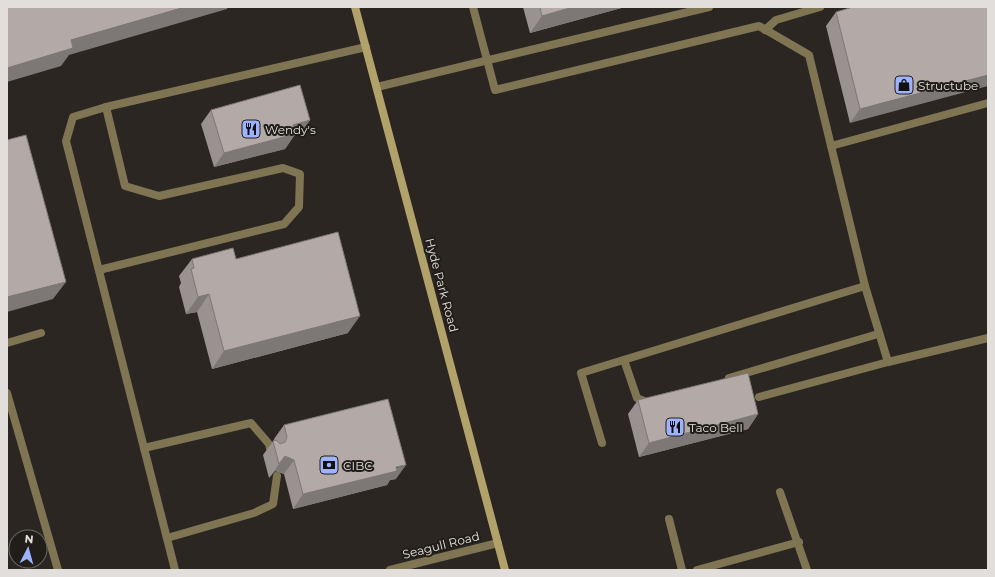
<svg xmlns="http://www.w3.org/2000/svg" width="995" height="577" font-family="Montserrat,sans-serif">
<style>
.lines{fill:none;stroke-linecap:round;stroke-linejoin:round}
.lane{stroke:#7f7553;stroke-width:8}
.street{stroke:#7f7553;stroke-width:8}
.secondary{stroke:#b1a26a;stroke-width:8}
.wall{fill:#9a9290}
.shaded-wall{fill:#7d7776}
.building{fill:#b3aaa8;stroke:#7d7776}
.labels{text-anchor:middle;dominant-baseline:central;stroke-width:4;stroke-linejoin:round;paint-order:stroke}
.poi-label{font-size:12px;fill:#e1dedb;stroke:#211d18;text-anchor:start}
.street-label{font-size:12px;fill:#e1dedb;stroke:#211d18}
</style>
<rect width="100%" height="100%" fill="#2b2622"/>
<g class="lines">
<g class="lane">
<path d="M473,7L495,90L759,26L809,55L865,286L888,362"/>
<path d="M765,30L776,20L820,7"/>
<path d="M377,87L709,7"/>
<path d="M831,146L988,103"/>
<path d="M99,270L284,224L299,207L300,174L283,168L159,196L125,186L106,107"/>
<path d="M7,343L41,333"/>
<path d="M624,360L637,398L646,402L651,401"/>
<path d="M729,378L878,334"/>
<path d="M7,393L58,570"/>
<path d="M759,397L888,362L988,338"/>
<path d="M602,443L581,373L865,286"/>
<path d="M144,448L251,423L269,444L271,453"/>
<path d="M780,492L807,570"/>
<path d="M669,519L682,570"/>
<path d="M167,538L254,513L273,504L277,476"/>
<path d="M175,570L66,141L73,117L106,107L366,47"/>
<path d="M697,570L799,542"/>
</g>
<path class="street" d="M390,570L498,543"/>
<path class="secondary" d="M355,7L505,570"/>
</g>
<g class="wall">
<path d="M523,7H625L530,33Z"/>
<path d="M988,7L850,123L826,26L836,12Z"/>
<path d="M211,110L310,120L300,134L294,136L285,149L214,167L201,124Z"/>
<path d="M192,259H236L348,333L212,369L197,312L186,314L179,287L181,283L179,276Z"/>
<path d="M638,400L758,414L748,429L639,457L628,414Z"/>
<path d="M284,425L396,479L390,480L387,485L293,509L284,474L275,471L269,478L263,455L274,440V439Z"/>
</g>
<g class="shaded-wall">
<path d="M185,7H228L227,9L69,55L61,66L7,82V68L71,40Z"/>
<path d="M573,7H625L530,33L542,16Z"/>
<path d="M988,75V86L850,123L860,109Z"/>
<path d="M310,120L300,134L294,136L285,149L214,167L224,153L293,125Z"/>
<path d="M66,282L53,299L7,312V297Z"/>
<path d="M209,294L197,312L186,314L198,297Z"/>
<path d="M360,316L348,333L212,369L224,351Z"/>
<path d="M758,414L748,429L639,457L649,443Z"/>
<path d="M285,456L294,460L284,474L275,471L269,478L279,464Z"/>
<path d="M406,465L396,479L390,480L387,485L293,509L303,494Z"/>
</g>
<g class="building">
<path d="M7,7H185L71,40L73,48L7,68Z"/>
<path d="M540,7H573L542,16Z"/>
<path d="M853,7H988V75L860,109L836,12Z"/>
<path d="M300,85L310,120L293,125L295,134L224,153L211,110Z"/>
<path d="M26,135L66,282L7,297V140Z"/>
<path d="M338,232L360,316L224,351L209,294L198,297L191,269L194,268L192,259L233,248L236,259Z"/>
<path d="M748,373L758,414L649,443L638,400Z"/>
<path d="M388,399L406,465L396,467L397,471L303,494L294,460L285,456L279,464L273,441L276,440L280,444L285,442L287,437L284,425Z"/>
</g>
<defs>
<g id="shop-square" transform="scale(1)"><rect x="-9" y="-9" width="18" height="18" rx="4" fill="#9fb3fd" stroke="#211d18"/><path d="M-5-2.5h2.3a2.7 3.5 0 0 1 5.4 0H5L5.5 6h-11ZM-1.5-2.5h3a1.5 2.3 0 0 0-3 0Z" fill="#111"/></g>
<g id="restaurant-square" transform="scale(1)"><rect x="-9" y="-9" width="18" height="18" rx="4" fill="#9fb3fd" stroke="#211d18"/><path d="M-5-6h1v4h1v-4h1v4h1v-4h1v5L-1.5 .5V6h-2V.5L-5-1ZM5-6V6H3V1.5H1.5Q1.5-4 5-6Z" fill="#111"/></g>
<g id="bank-square" transform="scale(1)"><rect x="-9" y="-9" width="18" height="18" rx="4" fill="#9fb3fd" stroke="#211d18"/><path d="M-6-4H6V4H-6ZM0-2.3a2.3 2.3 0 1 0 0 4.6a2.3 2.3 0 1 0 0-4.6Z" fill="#111"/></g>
</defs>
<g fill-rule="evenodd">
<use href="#shop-square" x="904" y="85"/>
<use href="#restaurant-square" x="251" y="129"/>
<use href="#restaurant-square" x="675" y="427"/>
<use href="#bank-square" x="329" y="465"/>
</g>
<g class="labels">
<g class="poi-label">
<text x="918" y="85">Structube</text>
<text x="265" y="129">Wendy's</text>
<text x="689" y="427">Taco Bell</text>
<text x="343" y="465">CIBC</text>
</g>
<g class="street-label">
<text transform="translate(442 285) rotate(75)">Hyde Park Road</text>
<text transform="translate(441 545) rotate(-14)">Seagull Road</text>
</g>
</g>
<rect width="995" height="577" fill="none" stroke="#e1dedb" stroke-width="16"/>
<g transform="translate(28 549) rotate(6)"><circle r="19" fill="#211d18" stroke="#6e6a66"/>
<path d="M0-3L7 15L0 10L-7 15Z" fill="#9fb3fd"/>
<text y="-6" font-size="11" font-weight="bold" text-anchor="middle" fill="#e1dedb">N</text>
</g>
</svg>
